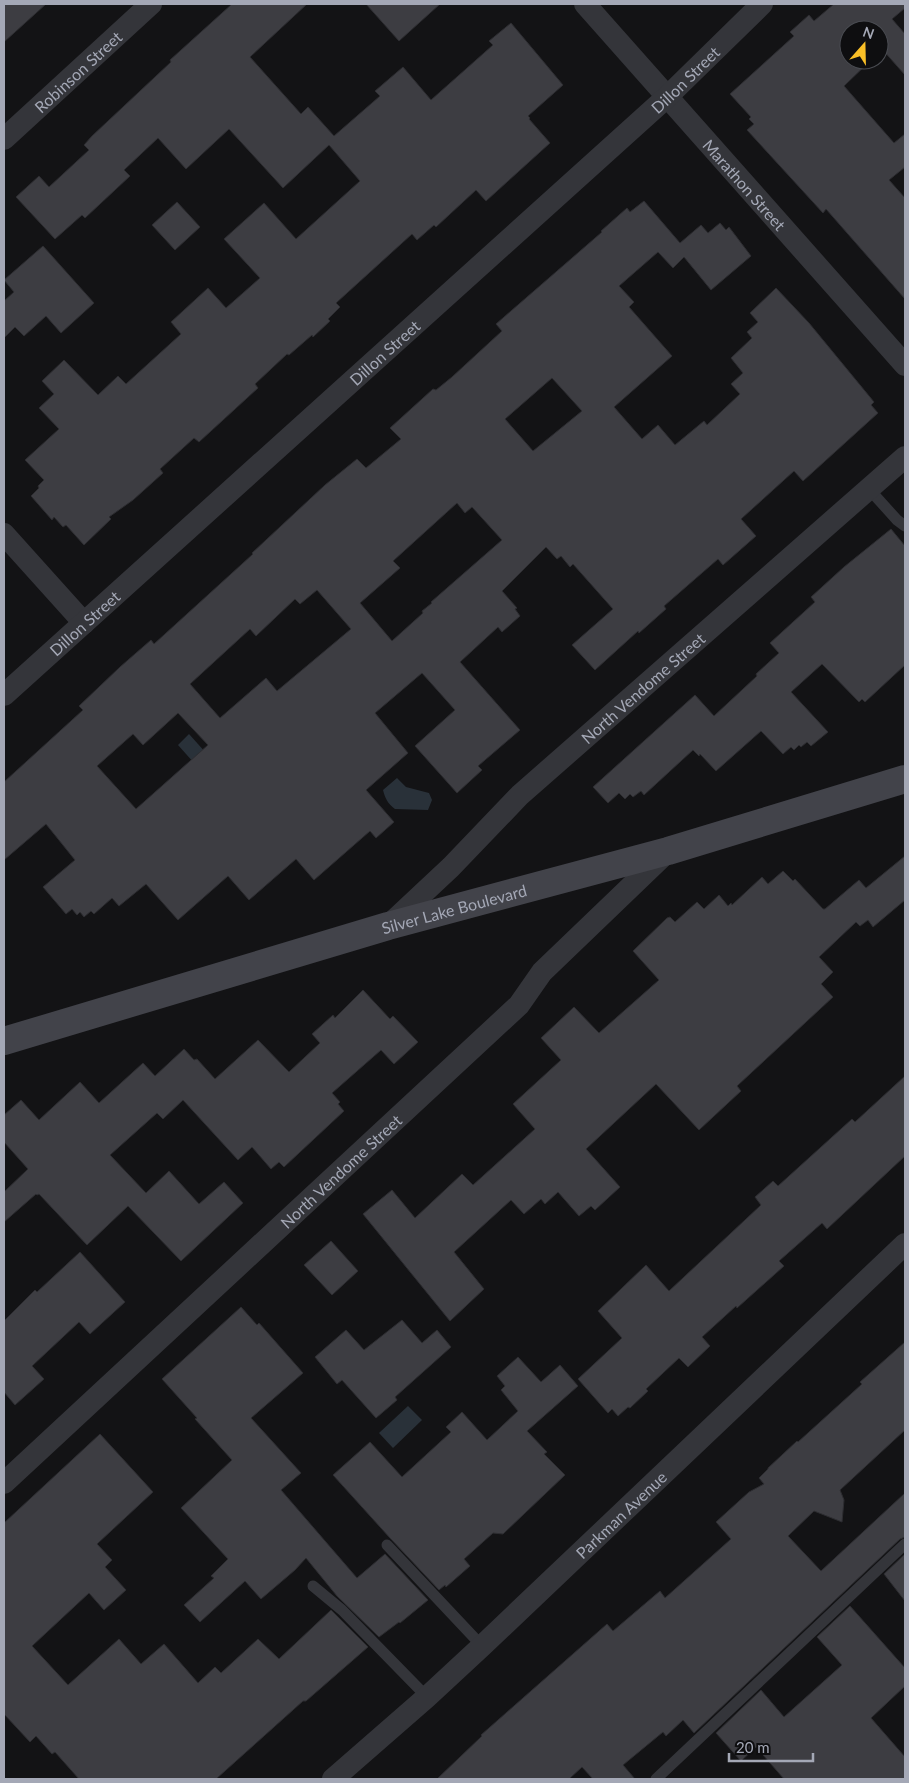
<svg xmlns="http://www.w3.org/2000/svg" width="909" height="1783" font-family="Lato,sans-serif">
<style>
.water{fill:#293139}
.building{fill:#3d3d42;stroke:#2d2d31;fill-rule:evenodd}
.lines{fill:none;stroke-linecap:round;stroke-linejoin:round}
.lane{stroke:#34353a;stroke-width:11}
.street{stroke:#34353a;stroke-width:22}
.secondary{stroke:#42434a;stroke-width:28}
.labels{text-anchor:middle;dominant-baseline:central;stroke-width:4;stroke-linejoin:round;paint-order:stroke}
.street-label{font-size:16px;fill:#a4a8b6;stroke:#0e0e10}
</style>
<rect width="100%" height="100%" fill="#131315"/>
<g class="water">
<path d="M189,734L215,763L203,773L178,745Z"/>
<path d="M397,778L406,787L429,793L432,800L428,810L395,809C388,804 385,798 383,790Z"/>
<path d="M408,1406L422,1420L393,1448L379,1433Z"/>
</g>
<g class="building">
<path d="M4,4H46L4,42Z"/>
<path d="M232,4H307L250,57L301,114L308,107L334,136L380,96L375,91L403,67L431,100L493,45L489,41L511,23L563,85L528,116L530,118L529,119L550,143L486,201L476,190L436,227L434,225L417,240L412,234L336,303L340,307L328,319L330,321L313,337L312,335L289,355L287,354L255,384L258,388L199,442L194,438L160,469L163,473L133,500L109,517L111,519L84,545L66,525L63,527L54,517L52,520L31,496L39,488L38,486L44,480L25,460L59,429L39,408L54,394L42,381L64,360L98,395L118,376L126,384L181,334L171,322L208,288L226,308L260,278L224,239L264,203L296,239L360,181L329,145L283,188L229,129L186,169L158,138L124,170L130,176L85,218L82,215L55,239L16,197L39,176L49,187L89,150L84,145L92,136L171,62L170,60Z"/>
<path d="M366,4H440L399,41Z"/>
<path d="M834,4H905V8L892,19L905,34V75L882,49L879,52V30H849V60H871L844,86L894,143L905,134V167L889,180L905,198V299L826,209L823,213L747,130L754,124L749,119L751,117L730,94L794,36L790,32L809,15L814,21Z"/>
<path d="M644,201L680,243L701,225L708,233L720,223L726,230L729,227L751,256L711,290L684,257L673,268L658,252L619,286L634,302L629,307L672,356L614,407L642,439L658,425L675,445L704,421L707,425L740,394L731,384L743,373L731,358L752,338L747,332L758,322L750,313L776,288L809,323L874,402L871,405L878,413L803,481L794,471L741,519L756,536L723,565L718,559L664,606L666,609L639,633L638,631L595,670L572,645L613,609L573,564L570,567L561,556L557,559L546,547L502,591L517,608L515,609L520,616L502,632L498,627L460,662L520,730L478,766L482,770L457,793L415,746L455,710L422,673L375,713L408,753L366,790L394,822L376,838L370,831L314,880L296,859L249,900L228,876L178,920L146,884L119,906L112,898L94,914L91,911L84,917L80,912L77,915L72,909L66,914L43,887L75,860L46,824L4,860V782L83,710L79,706L120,667L151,640L154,644L253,554L252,553L325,485L357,459L366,468L401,439L390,428L433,389L436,390L452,377L502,331L496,324L602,232L601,231L627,208L630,212ZM552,378L582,411L533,451L505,419ZM457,503L465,513L472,507L502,540L431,602L432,603L422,611L423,613L392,641L360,603L400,568L393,561ZM317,590L351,629L277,691L266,678L220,718L190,684L250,629L256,636L295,599L300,604ZM178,713L208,745L136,809L97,766L133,734L143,745Z"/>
<path d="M177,202L200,227L175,250L152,225Z"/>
<path d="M43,246L94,303L61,333L46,316L24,336L15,327L4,338V301L14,292L4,280Z"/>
<path d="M891,529L905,546V665L865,702L862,699L859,702L822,664L791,692L828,732L811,746L807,742L801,747L799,745L794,750L791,747L783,754L761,731L716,771L700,754L699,756L693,750L644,795L641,791L633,797L630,794L625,799L619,793L608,803L593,787L695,695L714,716L757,676L756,674L779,653L770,643L815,602L811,597L844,567Z"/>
<path d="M905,856V900L873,927L868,920L860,926L856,922L819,957L833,972L821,984L833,997L737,1086L741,1091L699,1130L656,1084L586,1149L620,1187L595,1210L591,1206L579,1216L558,1192L545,1204L541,1199L524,1214L511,1200L454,1252L484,1289L450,1321L363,1214L392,1190L415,1218L462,1174L473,1185L535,1129L513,1104L561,1060L541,1038L574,1007L599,1033L659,980L633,951L667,918L670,917L675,922L697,902L704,909L719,895L728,906L731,903L732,905L762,877L768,884L783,871L793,881L795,879L823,909H825L859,880L866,888Z"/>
<path d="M363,990L390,1019L393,1016L418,1042L394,1064L381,1050L332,1093L340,1102L338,1104L344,1111L284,1167L279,1162L271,1169L252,1147L238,1160L183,1100L163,1119L157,1113L110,1155L146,1193L169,1171L199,1204L224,1182L243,1203L181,1261L128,1206L87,1245L39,1194L37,1195L36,1194L4,1222V1192L28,1169L4,1142V1115L21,1100L39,1120L80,1082L99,1103L143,1063L155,1076L184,1049L194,1060L197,1059L215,1079L258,1040L289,1072L320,1043L312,1034L333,1015L335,1018Z"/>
<path d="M905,1076V1156L827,1229L822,1223L779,1261L784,1266L737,1308L736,1306L702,1337L710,1346L688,1367L679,1358L646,1389L648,1391L630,1408L628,1407L618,1416L612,1409L608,1413L578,1379L622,1338L598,1311L646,1265L669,1291L761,1205L755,1197L773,1181L778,1186L852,1119L855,1122Z"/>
<path d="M331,1241L358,1271L332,1295L304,1265Z"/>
<path d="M80,1252L125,1302L90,1334L79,1322L32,1366L44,1379L15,1405L4,1392V1321L35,1290L37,1292Z"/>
<path d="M241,1307L257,1325L259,1323L303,1373L251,1418L301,1473L281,1490L357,1578L385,1554L428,1600L400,1623L399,1622L379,1637L337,1596L306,1558L295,1570L261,1599L245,1581L200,1622L184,1605L214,1578L211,1576L228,1559L181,1508L232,1460L195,1419L197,1418L162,1379Z"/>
<path d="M402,1320L422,1343L437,1330L451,1347L395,1397L397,1400L376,1418L342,1380L337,1384L315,1357L346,1330L364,1350Z"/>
<path d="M905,1342V1430L840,1490L844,1500L842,1522L814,1511L788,1536L821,1571L905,1493V1537L900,1539L694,1733L683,1720L666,1736L663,1732L623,1765L635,1779H593L582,1767L569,1779H437L482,1736L481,1735L607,1624L613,1631L660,1591L665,1598L731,1539L716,1522L749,1492L764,1484L759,1478L768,1469V1468L797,1441L798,1442L862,1384L860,1382Z"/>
<path d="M518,1357L541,1382L560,1365L578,1386L527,1431L547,1452L544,1454L565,1475L503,1534L493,1533L464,1559L470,1566L446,1587L445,1585L439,1590L390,1538L333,1475L370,1442L402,1477L451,1432L446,1427L462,1412L487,1440L518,1411L501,1390L505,1386L497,1376Z"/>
<path d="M100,1434L153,1492L97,1544L112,1560L105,1567L126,1590L104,1610L89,1593L32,1646L68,1685L119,1639L141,1664L164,1644L198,1683L215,1667L221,1673L258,1639L279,1659L331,1610L368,1647L306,1701H303L216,1779H79L55,1752L52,1754L36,1736L30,1742L4,1714V1523Z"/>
<path d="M905,1554V1601L884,1574Z"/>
<path d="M850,1606L905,1668V1686L871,1718L905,1757V1779H784L756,1747L741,1761L716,1733L761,1690L784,1717L842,1665L817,1637Z"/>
</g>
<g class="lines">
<g class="lane">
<path d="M869,489L897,520L905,526"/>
<path d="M387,1545L482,1646"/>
<path d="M313,1586L342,1610L427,1697"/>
<path d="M656,1779L905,1544"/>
</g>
<g class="street">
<path id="s1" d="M585,4L905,365"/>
<path id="s2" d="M4,139L151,4"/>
<path d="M4,534L84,623"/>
<path id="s3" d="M4,695L668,96L762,4"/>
<path id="s4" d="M388,926L451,867L520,795L905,457"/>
<path id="s5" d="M4,1483L519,1005L542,972L668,851"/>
<path id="s6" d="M333,1779L427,1697L482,1646L905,1244"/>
</g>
<path class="secondary" id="s7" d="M4,1041L388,926L668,851L905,779"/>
</g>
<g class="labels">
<g class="street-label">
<text stroke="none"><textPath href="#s2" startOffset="100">Robinson Street</textPath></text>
<text stroke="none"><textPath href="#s3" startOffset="918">Dillon Street</textPath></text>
<text stroke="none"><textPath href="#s1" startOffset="241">Marathon Street</textPath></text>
<text stroke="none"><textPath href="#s3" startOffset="512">Dillon Street</textPath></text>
<text stroke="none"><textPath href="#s3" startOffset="108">Dillon Street</textPath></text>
<text stroke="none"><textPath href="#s4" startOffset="349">North Vendome Street</textPath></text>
<text stroke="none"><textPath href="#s7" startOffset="469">Silver Lake Boulevard</textPath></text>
<text stroke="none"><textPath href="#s5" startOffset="459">North Vendome Street</textPath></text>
<text stroke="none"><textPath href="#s6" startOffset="391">Parkman Avenue</textPath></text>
</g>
</g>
<rect width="909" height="1783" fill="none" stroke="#a4a8b6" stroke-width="10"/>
<g transform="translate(864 45) rotate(20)"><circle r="24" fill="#0e0e10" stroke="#4a4c52"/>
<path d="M0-4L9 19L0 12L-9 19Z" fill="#f9bf27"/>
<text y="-8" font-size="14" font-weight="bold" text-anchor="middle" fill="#a4a8b6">N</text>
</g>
<path d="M729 1753v8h84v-8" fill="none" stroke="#a4a8b6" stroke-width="2.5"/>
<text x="736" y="1753" font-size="15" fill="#a4a8b6" stroke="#0e0e10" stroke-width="4" paint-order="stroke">20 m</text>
</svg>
